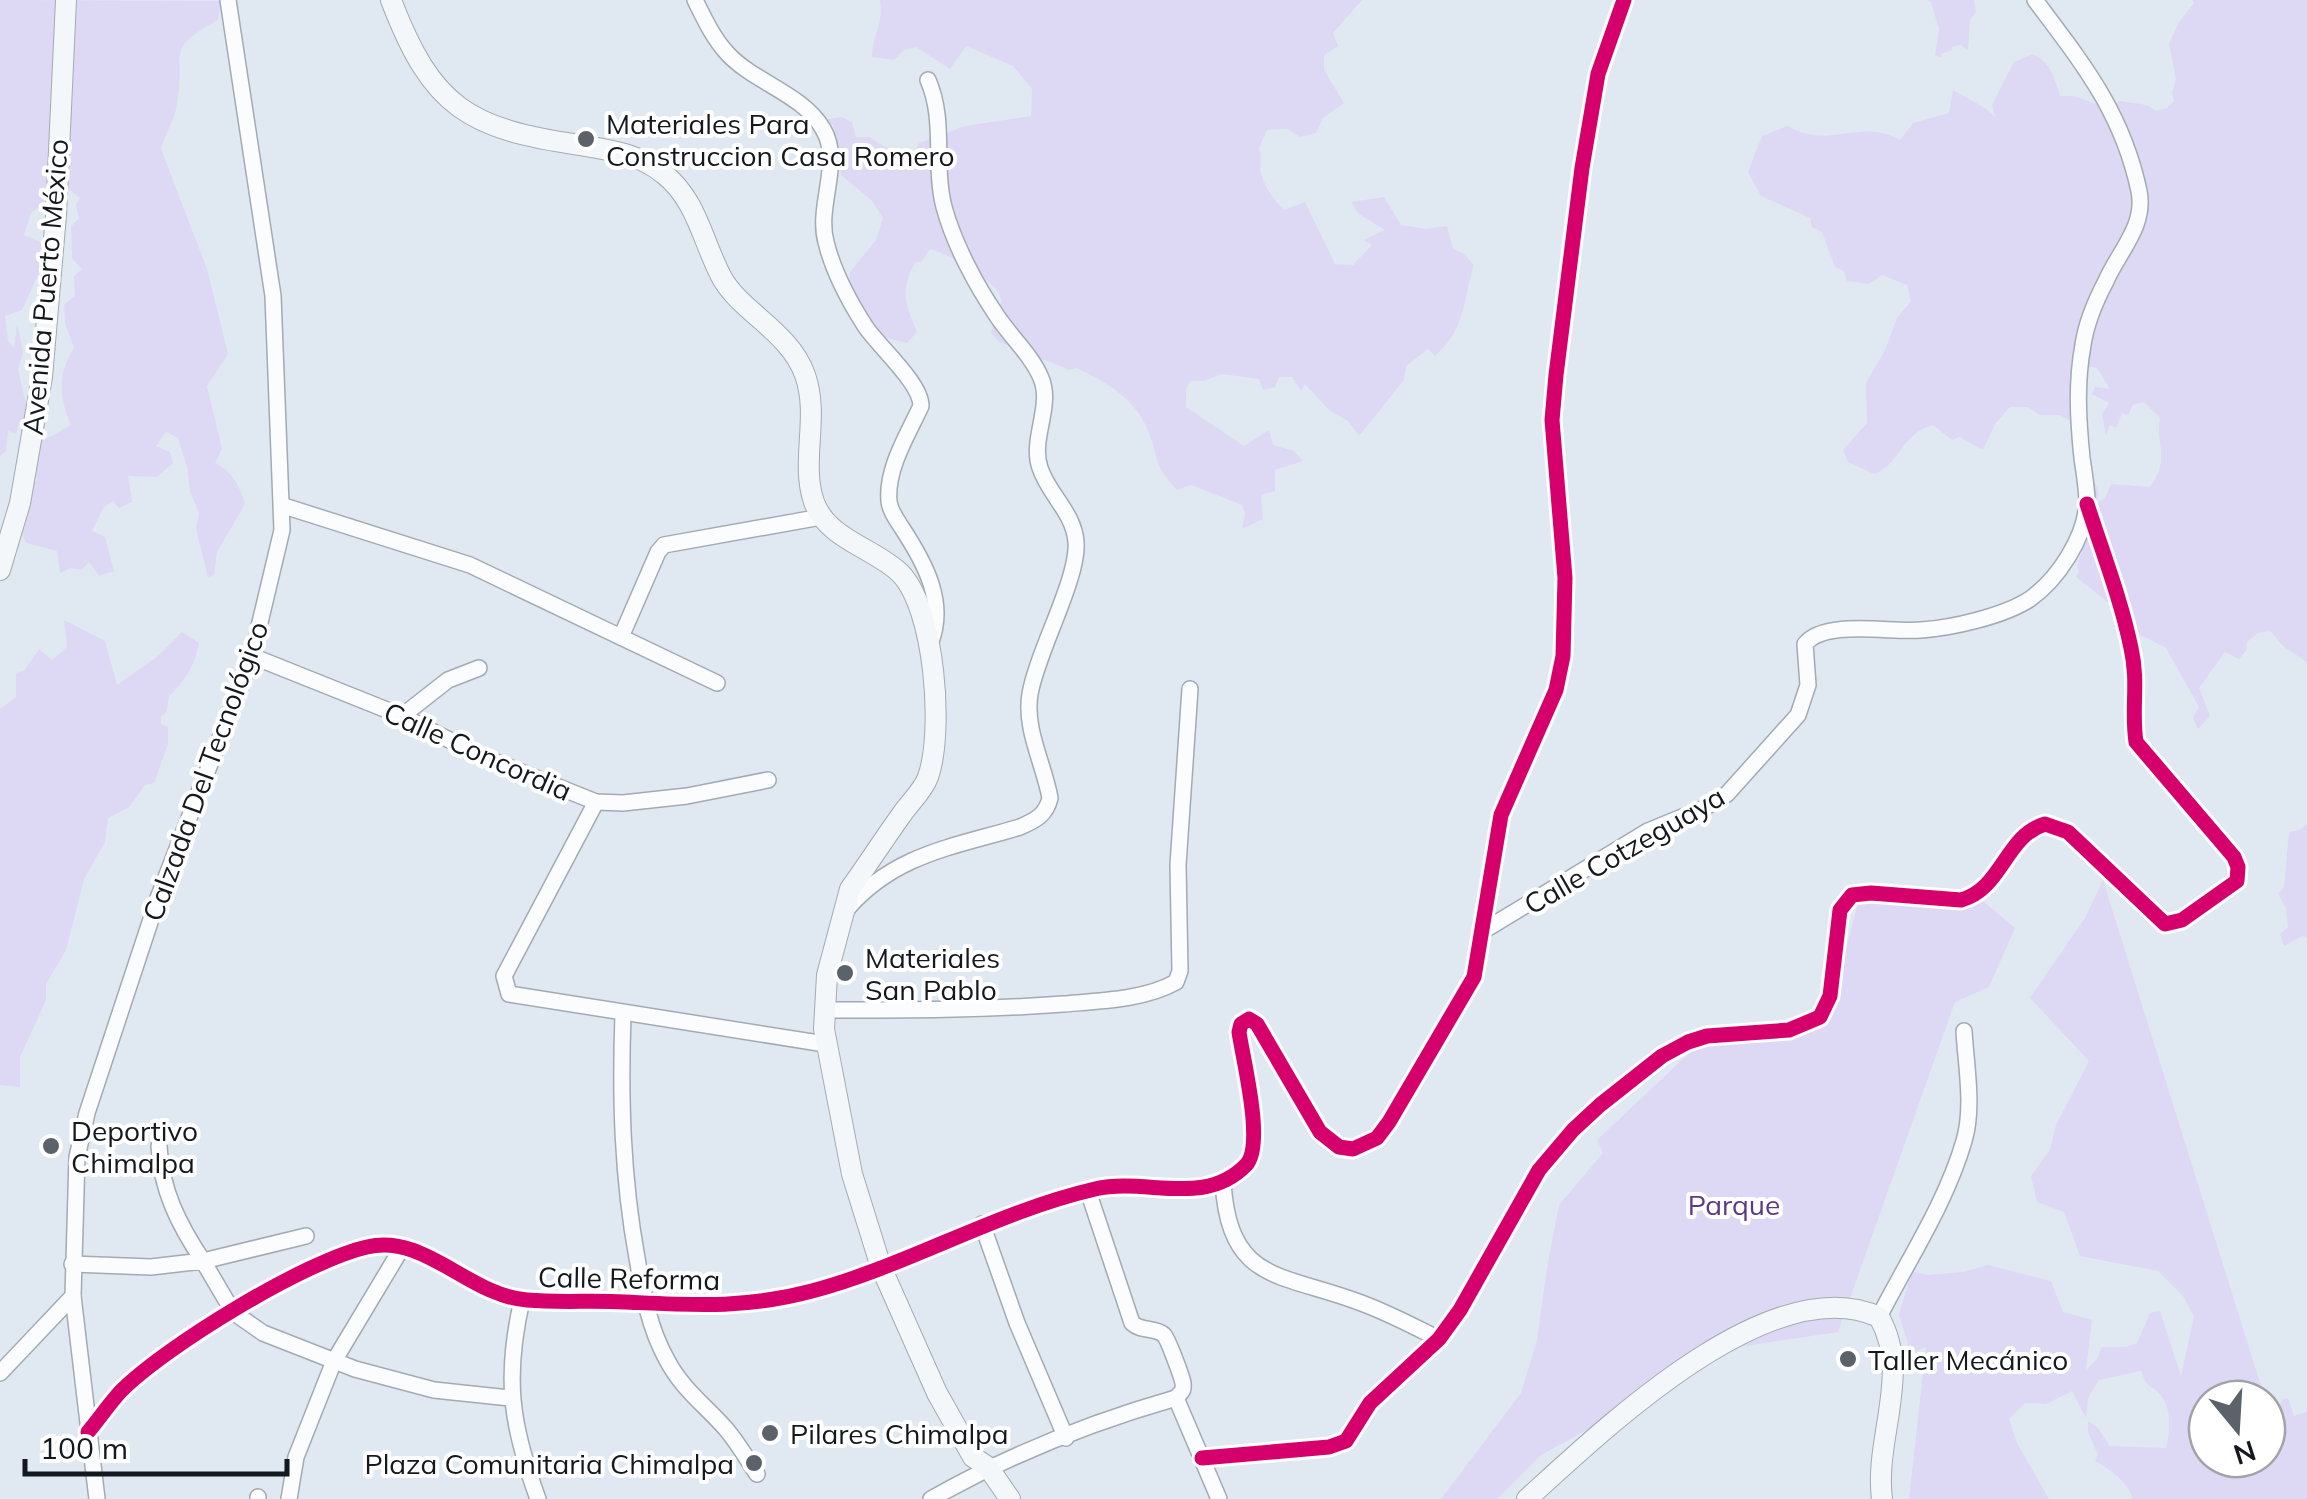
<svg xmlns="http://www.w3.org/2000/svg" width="2307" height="1499" font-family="Mulish,sans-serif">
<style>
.green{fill:#ddd8f4}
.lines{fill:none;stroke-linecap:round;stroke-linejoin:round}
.street-casing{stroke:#a3aab1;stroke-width:18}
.secondary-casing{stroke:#a3aab1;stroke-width:22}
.street{stroke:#fafcfd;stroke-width:15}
.secondary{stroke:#f4f7fa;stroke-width:20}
.cycleway-casing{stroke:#fff;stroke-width:21}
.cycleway{stroke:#d6006c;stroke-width:15}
.poi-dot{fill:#5b6269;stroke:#fff;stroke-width:4}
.labels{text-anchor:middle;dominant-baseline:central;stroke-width:8;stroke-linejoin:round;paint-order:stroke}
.poi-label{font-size:28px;fill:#14191f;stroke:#fff;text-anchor:start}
.street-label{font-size:28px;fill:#14191f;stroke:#fff}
.park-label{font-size:28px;fill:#5c3985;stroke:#fff}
</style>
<rect width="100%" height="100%" fill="#e0e9f2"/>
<g class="green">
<path d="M0,0L221,1L218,20C163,50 186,51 177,104C175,120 165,133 161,149L207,269L228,354L207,386L222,449L215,463C232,471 240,486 245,504L217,552L214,575L208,577L196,530L199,513L190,491L187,467L178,438L166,432L156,446L170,452L173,463L157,477L128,476L132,502L119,508L113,501L103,508L92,531L105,537L114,571L99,576L89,562L82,570L70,568L60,573L57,551L26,543L21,531L20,495L37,480L27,435L29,428L48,438L71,425C59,397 57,375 74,348L65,323L64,305L75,296L74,276L82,269L72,258L71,227L79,218L76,205L80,198L66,187L31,213L24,235L46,245L42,266L22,310L5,316L8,341L14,348L17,324L23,351L18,370L30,420L19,423L16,434L8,431L6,451L0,456Z"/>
<path d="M880,0H1362L1333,33L1338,46L1324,55V70L1344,103L1323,118L1316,133L1300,137L1287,129L1267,130L1259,148C1262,158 1259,164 1261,173C1265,188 1273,199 1284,210L1305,202L1335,264L1353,265L1372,245L1363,240L1385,230L1359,214L1351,202L1384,197L1401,225L1426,229L1447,226L1453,249L1464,254L1474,265C1462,302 1467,327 1435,356L1428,349L1406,366L1404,380L1359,436L1348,421L1329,410L1305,384L1301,391L1292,377H1279L1275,387L1263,390L1259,379L1222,374L1203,381H1190L1186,390V407L1244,446L1269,430L1273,445L1294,451L1303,461L1275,470V491L1261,495L1263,519L1242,529L1245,513L1242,505L1191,485L1177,490C1151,461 1160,460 1147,428C1134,398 1105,381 1076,368L1070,370L999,342L991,333C994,323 1001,310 1001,300C1001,282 948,254 930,249L922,261L915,263C899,291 906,304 917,332L907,343L879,336L858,305L849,281L850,272L876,240L883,218L872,201L841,175L833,125L822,120L842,117L852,122L856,137H869L897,155L892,166L909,162L919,143L965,126L1031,116L1032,89L1013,66L966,46L950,69L916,47L904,50L894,60L872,57C872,34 884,25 880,0Z"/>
<path d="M1926,0H1974L1976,12L1970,20L1968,50L1961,45L1952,47V50L1941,54L1942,58L1935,55L1939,29L1931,2Z"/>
<path d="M2192,0H2307V662L2284,647L2270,631L2258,633L2247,642L2246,651L2239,659L2225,652L2199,688L2210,716L2198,729L2193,718L2199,707L2166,648L2131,630L2114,607L2076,577L2079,572L2077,565L2088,535L2076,482L2089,477C2099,486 2099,492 2097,503L2105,498L2111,484L2150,487C2171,459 2155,444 2160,418L2144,402L2133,405L2128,415L2122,413L2116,428L2110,425L2106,435L2102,414L2109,403L2092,394L2095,387L2110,389L2097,368L2079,365L2080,426L2060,415H2040L2027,407H2010L1995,424L1983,450L1960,437L1952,440L1933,425C1900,434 1902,463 1874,474L1848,462L1843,450L1867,423L1866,383L1885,350L1897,318L1911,301L1907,285L1882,275L1869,284L1847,281L1844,271L1835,267L1822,232L1812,227L1810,218L1761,196L1748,172L1762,136L1788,126C1830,151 1859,117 1900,140L1913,123L1949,113L1953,90C1969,100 1981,103 1995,117L1992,105L2014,62L2033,54C2050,62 2055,78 2060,96H2073L2106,107L2120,101L2147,105L2156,111L2167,108L2174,101L2172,93L2176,79L2169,44L2179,22L2194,3Z"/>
<path d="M64,620L105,641L117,685L158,656L182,632L199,643C196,663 184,683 169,696L167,711L161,717V724L168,727V744L154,783L145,785L129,807L108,818L105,842L84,879L66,950L46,984V1000L20,1057V1087L0,1085V709L16,697V673L24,671L39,649L52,660L67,647Z"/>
<path d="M2307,824V937L2302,936L2284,946L2280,934L2288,927L2286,908L2278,894L2284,887L2289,832L2299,830Z"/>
<path d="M2103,880L2265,1399H2207V1459H2267V1405L2272,1419L2283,1399L2288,1398L2294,1416L2307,1412V1499H2133C2128,1482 2111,1470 2095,1461L2098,1455L2088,1432V1421L2097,1427L2110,1446L2166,1448C2170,1432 2172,1412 2162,1397C2153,1384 2148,1392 2141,1371L2099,1380L2088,1398L2086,1418L2072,1391L2046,1404L2025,1403L2009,1419L2017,1443L2049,1499H1909L1926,1347L1911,1353L1899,1315L1912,1271L1928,1275L1964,1272L1988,1265L2051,1281L2063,1312L2092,1320L2086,1370L2097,1359L2102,1347H2126L2137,1343L2150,1313L2160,1311L2181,1376L2194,1316L2183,1296L2158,1271L2080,1256L2064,1212L2037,1202L2031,1176L2050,1150L2056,1125L2089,1061L2030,998L2085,918Z"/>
<path d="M1861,892L1977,896L2015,928L1989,987L1955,1002L1838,1332L1738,1347L1541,1455L1497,1499H1441L1521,1393L1537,1340L1547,1267L1559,1205L1603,1153L1597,1140L1718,1026L1812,1019L1833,999Z"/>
</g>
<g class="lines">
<g class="street-casing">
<g id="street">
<path d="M695,0C704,18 713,38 727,53C753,82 803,94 823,129C843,162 816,206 826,242C833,271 849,301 865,326C879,347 921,383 921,406C908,434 886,469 889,501C890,511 897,520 902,528C925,563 947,603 930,644"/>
<path d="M284,506L470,565L717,683"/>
<path d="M621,637L658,552L664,545L821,517"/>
<path d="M252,656L402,716L481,756L596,802L623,803L687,796L768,780"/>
<path d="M402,716L448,680L479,668"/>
<path d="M596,802L504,976L509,994L825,1044"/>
<path d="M847,909C895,854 953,847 1020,827C1036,820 1046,815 1050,798C1044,764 1024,729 1030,694C1037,652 1079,578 1076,542C1074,513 1049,495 1040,468C1030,439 1053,406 1041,378C1032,356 1011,337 997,316C976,285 954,244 944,207C933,164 946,121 928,80"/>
<path d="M1483,931L1648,831L1704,808L1727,794L1798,715L1808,685L1805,644C1825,619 1891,633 1921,630C1952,628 2004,616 2030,599C2058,579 2085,538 2087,503C2087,489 2084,472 2082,458C2078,419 2076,383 2083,345C2086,324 2096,300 2106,281C2119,251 2146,226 2139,191C2122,111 2082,63 2035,0"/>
<path d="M826,1010C905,1010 984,1010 1063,1004C1099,1001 1144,1000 1176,982L1180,971L1178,865L1190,689"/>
<path d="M623,1014C620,1097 622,1176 637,1258C643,1293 649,1328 667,1360C682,1389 706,1406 726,1429C738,1443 747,1459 757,1474"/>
<path d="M159,1146C161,1190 179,1225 203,1261L306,1236"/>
<path d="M1223,1182C1229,1280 1277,1273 1353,1300C1383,1310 1411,1325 1439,1339"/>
<path d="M1088,1191L1132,1323C1142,1332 1155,1327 1164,1335C1168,1339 1182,1377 1183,1383C1184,1392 1181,1392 1176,1398"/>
<path d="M982,1224L1017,1323L1066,1438"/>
<path d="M72,1264L151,1267L203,1261L233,1312L263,1333L355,1369L434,1390L510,1398"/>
<path d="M522,1300C504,1378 511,1425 538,1499"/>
<path d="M1879,1317C1908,1260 1946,1203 1964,1141C1974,1107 1966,1066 1964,1031"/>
<path d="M0,1373L73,1296"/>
<path d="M1176,1398L1219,1499"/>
<path d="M88,1432C99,1419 109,1404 121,1391C166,1346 305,1261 367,1247C425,1233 469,1296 527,1300C559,1303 592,1300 625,1302C692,1305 745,1309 812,1291C909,1265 996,1212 1095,1189C1147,1177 1204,1208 1246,1165C1265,1145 1243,1060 1239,1032L1241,1024L1249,1019L1257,1024L1320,1132L1339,1147L1353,1149L1377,1138L1389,1122L1474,977L1501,815L1556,690L1563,656L1565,578L1552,420L1556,375L1582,168L1598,74L1624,0"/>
<path d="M1202,1458L1329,1447L1346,1441L1370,1403L1439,1339L1460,1310L1539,1170L1573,1130L1600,1105L1662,1056L1688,1042L1707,1036L1789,1030L1820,1017L1830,996L1840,910L1852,895L1871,893L1961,900C2003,888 2005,836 2045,824L2068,832L2165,924L2182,920L2237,881L2238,867L2234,857L2136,742C2131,710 2139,683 2131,648C2121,599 2102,551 2087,504"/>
<path d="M97,1499L73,1296L77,1157L87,1113L158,898L252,656L282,530L273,296L228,0"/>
<path d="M258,1499V1497"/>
<path d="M289,1499L296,1457L334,1361L403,1246"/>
<path d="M931,1499C1007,1456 1092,1422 1176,1398"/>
</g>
</g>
<g class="secondary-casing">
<g id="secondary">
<path d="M391,0C432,108 469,129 580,145C610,150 640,154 664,174C697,200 703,243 722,278C741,312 790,332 805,375C820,417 800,461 814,502C827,539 874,548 900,573C935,608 944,732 928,777C923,791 910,802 902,814C884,839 868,864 850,889L827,975L824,1029L852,1174L881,1267L937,1393L973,1457L988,1467L1010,1499"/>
<path d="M0,570L20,503L42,377L56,215L66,0"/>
<path d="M1527,1499C1602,1431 1771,1267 1879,1317C1912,1374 1874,1438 1882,1499"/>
</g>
</g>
<use href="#street" class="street"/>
<use href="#secondary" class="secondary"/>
<g class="cycleway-casing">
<g id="cycleway">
<path d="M88,1432C99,1419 109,1404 121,1391C166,1346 305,1261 367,1247C425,1233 469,1296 527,1300C559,1303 592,1300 625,1302C692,1305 745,1309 812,1291C909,1265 996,1212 1095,1189C1147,1177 1204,1208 1246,1165C1265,1145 1243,1060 1239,1032L1241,1024L1249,1019L1257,1024L1320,1132L1339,1147L1353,1149L1377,1138L1389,1122L1474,977L1501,815L1556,690L1563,656L1565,578L1552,420L1556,375L1582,168L1598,74L1624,0"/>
<path d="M1202,1458L1329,1447L1346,1441L1370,1403L1439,1339L1460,1310L1539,1170L1573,1130L1600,1105L1662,1056L1688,1042L1707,1036L1789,1030L1820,1017L1830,996L1840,910L1852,895L1871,893L1961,900C2003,888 2005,836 2045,824L2068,832L2165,924L2182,920L2237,881L2238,867L2234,857L2136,742C2131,710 2139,683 2131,648C2121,599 2102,551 2087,504"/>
</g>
</g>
<use href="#cycleway" class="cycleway"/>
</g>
<g class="poi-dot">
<circle cx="586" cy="139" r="10"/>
<circle cx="845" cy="973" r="10"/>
<circle cx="51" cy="1146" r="10"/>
<circle cx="1848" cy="1359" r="10"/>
<circle cx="770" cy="1433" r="10"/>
<circle cx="754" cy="1463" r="10"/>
</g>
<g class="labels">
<g class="poi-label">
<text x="606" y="123">Materiales Para<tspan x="606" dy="32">Construccion Casa Romero</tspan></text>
<text x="865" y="957">Materiales<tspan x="865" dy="32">San Pablo</tspan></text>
<text x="71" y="1130">Deportivo<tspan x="71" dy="32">Chimalpa</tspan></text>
<text x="1868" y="1359">Taller Mecánico</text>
<text x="790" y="1433">Pilares Chimalpa</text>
<text x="734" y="1463" text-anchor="end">Plaza Comunitaria Chimalpa</text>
</g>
<g class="street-label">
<text transform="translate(45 287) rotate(-85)">Avenida Puerto México</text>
<text transform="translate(478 751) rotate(24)">Calle Concordia</text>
<text transform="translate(205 771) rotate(-70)">Calzada Del Tecnológico</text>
<text transform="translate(1624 850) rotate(-30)">Calle Cotzeguaya</text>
<text transform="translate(629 1278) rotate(1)">Calle Reforma</text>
</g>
<g class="park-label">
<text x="1734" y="1204">Parque</text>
</g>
</g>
<g transform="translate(2237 1429) rotate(162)"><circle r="48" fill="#ffffff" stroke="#a1a3a5" stroke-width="2.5"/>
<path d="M0-8L18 38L0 25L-18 38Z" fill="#5b6269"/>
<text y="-15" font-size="28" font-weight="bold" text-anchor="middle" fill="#14191f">N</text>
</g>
<path d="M25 1459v15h262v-15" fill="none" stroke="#14191f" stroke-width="5"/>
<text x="40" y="1459" font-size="30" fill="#14191f" stroke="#ffffff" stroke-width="8" paint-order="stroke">100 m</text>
</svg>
